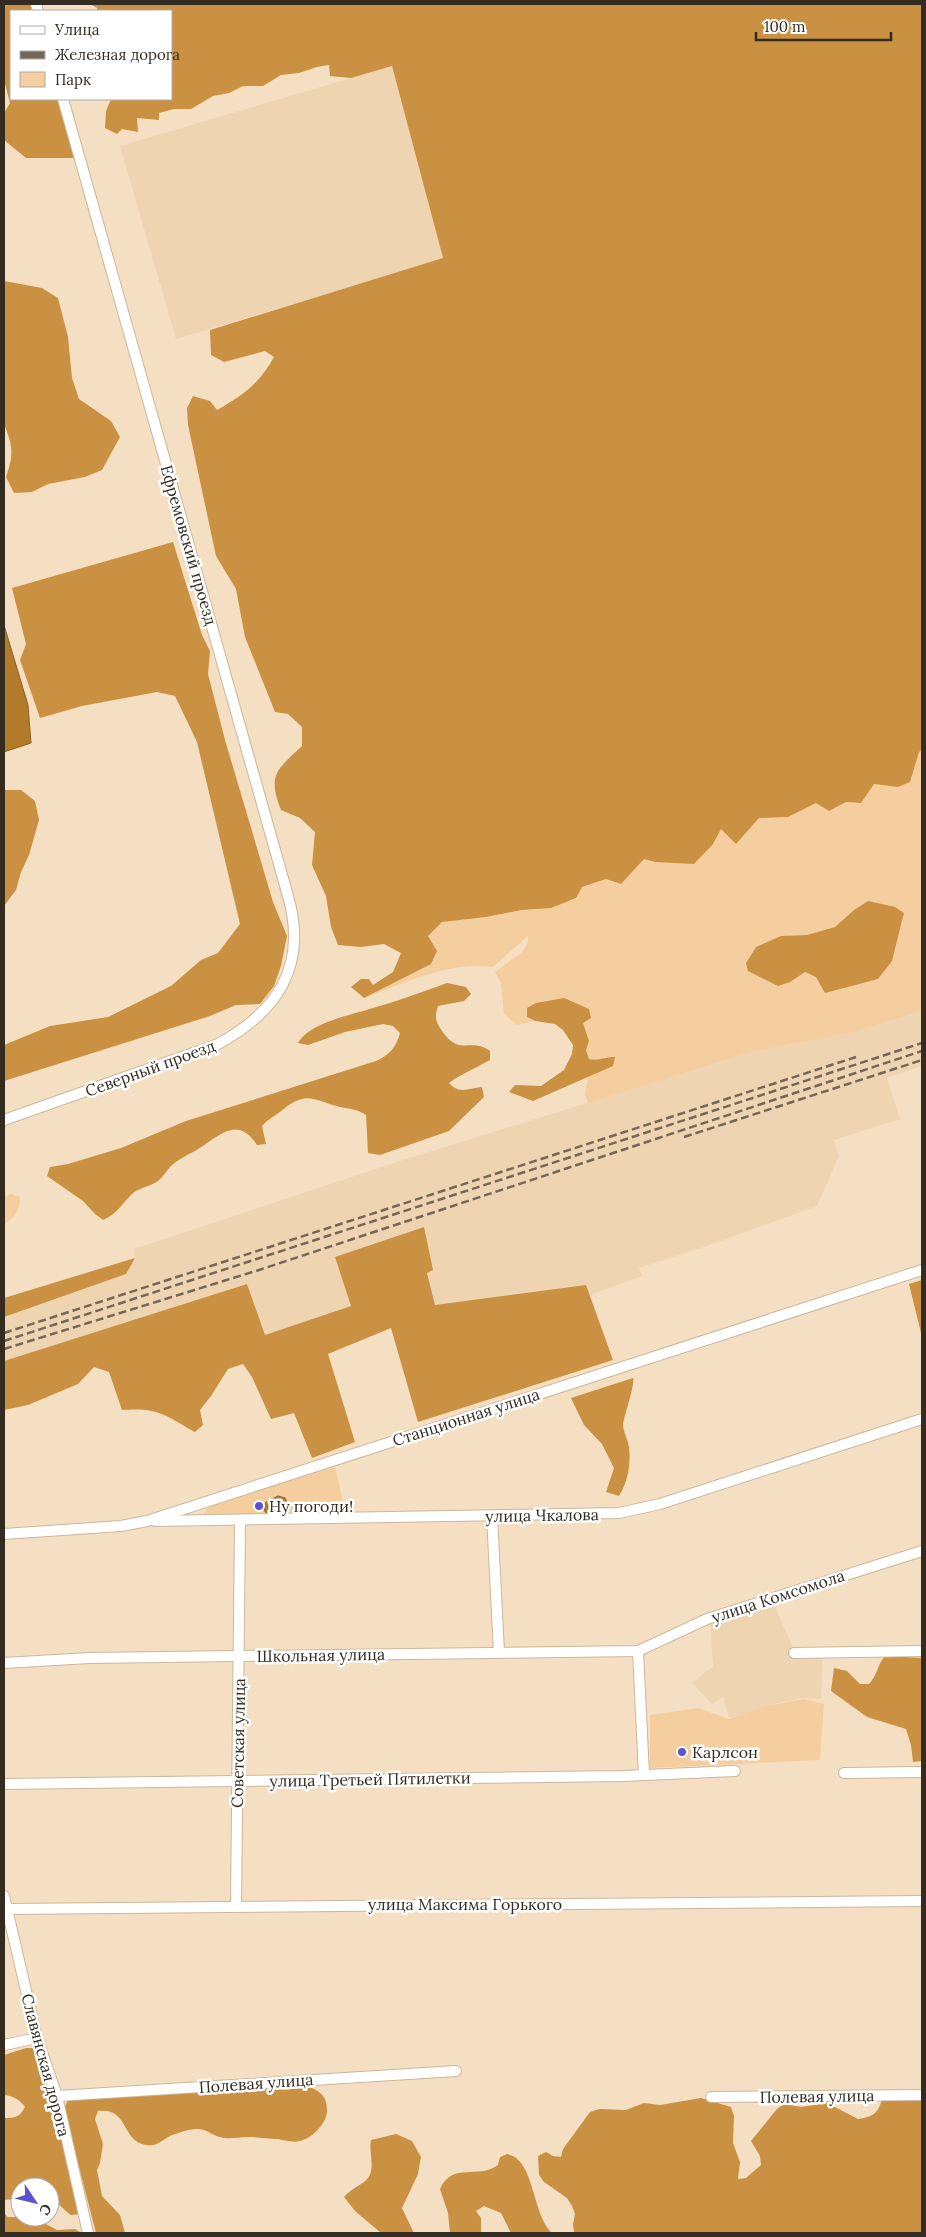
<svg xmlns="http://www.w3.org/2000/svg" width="926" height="2237" font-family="Lora,serif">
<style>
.built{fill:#efd4b2}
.green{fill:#f4ce9e;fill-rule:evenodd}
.forest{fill:#c99141}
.water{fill:#b27b28;stroke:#8c6326}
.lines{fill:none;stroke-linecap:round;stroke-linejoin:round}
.street-casing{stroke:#cdb79c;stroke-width:12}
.street{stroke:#fff;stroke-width:10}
.rail{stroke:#746757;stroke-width:2.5;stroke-dasharray:8 4;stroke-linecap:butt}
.poi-dot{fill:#5f52cb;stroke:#fff;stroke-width:2}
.labels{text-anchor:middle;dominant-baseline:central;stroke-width:5;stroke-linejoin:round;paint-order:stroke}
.street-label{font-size:16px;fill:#342c21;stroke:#fff}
.poi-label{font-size:16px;fill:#342c21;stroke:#fff;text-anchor:start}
</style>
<rect width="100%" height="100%" fill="#f5dfc3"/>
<g class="built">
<path d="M392,66L443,259L176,339L120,146Z"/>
<path d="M922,1011V1066L887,1078L900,1119L834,1140L839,1156L817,1206L704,1247L639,1268L642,1276L590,1295L586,1285L435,1305L427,1272L433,1271L335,1257L351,1306L265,1335L247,1284L4,1361V1317L126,1274L135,1258L134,1249L406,1159L755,1051L852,1032Z"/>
<path d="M772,1601L794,1649L823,1653L821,1699L804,1698L778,1703L729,1718L723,1697L712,1704L692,1683L713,1666L710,1621Z"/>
</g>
<g class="green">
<path d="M922,750V1011L853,1032L755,1051L588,1103L585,1094L588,1076L613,1066L606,1057L597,1061L589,1059L586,1050L589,1041L583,1023L527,1017L535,1021L517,1025L504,1014L501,983L495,972L522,952L528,942V936L493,967C449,961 405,983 364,998L431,964L428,936L442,922L486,917L522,910L551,908L582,887L606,879L621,884L644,859L655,862L713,844L721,829L736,844L759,818L788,817L816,803L829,811L846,802L861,803L874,784L898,787L919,751ZM854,910L904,913L898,937L878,979L860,983L816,977L804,972L746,963L756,947L781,936L807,935L835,927Z"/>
<path d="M11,1194L20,1197C20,1210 15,1218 4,1224V1197Z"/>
<path d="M335,1467L346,1515L205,1516L204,1513L209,1506Z"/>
<path d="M804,1699L824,1704L820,1760L650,1768V1715L698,1708L729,1719L761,1707Z"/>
</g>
<g class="forest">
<path d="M4,4H31L33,11H11V99H59L76,158H26L4,140V113L10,103L4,80Z"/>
<path d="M90,4H922V750L919,752L910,782L898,787L874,784L861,803L846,802L829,811L816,803L788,817L759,818L736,844L721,829L713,844L694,864L655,862L644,859L621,884L606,879L582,887L576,898L551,908L522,910L486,917L442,922L428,936L437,951L431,964L364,998L351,987L361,979H369L373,985L393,972L401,953L384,944L361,947L338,945L331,927L326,896L312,865L315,832L300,818L281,810C267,774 277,770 302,746V727L288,714L275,712L245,637L236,589L216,556L188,425L187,408L193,396L210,401L217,410C243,395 259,384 274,357L265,351L224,362L211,355L210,330L443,258L392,66L351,78L330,76L329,65L317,67L299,73L281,75L263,86H243L229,93L213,96L191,109H174L159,113V120L137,118L138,132L122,129L117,134L105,128L106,111L111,99H171V11H97V8Z"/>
<path d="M4,281L42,288L58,298L68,337L72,378L79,399L111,421L120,437L102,470L85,477L48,484L32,492L14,493L6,477C14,455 13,446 4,424Z"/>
<path d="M173,542L202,635L210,651L208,674L225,740L273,902L287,936L281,966L274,986L260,1004L236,1005L210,1016L4,1081V1045L50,1026L108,1017L171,986L201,960L218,953L240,924L197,742L175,696L157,692L82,706L40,718L20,660L26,644L12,588Z"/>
<path d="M4,790H21L35,801L39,820L29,855L21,872L16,890L4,906Z"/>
<path d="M868,901L895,907L904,913L892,961L878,979L825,993L816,977L805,972L790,982L778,986L748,971L746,963L756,947L781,936L807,935L835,927L854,910Z"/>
<path d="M447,983L466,987L471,994L464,1001L438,1006C435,1015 435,1020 440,1028C460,1059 469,1036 490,1051V1060L456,1078L449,1083C460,1095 468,1088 482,1087L484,1097L449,1131L380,1155L368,1153L366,1115C357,1109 350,1109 340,1107C311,1099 306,1090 280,1112C273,1117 267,1120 262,1126L266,1144L257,1145C236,1112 216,1140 193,1152C185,1156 178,1160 171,1166C166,1171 163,1177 158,1181C150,1187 139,1187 131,1195C121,1205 117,1214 103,1220L95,1214L83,1201L47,1176L50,1167L68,1164L121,1148L186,1121L376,1061C389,1055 396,1048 400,1033L393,1026L383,1024L345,1032L308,1045L298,1043C310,1022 352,1015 373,1008C398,1001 422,992 447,983Z"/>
<path d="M564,998L589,1009L591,1018L583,1023L589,1041L586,1050L589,1059C598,1061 605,1057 615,1057L613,1066L533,1101L509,1092L515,1085L541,1086L564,1070L572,1054L573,1045L563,1030L555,1024L535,1021L527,1017V1008L536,1003Z"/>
<path d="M424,1227L433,1270L427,1273L435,1305L586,1285L613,1360L418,1422L391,1328L328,1354L355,1442L312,1458L294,1413L271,1419L252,1377L243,1364L228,1369L211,1396L200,1410L203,1425L195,1432C165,1415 158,1407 122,1410L109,1372L94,1367L78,1384L28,1405L4,1410V1361L247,1284L265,1335L351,1306L335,1257Z"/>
<path d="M135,1258L126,1274L4,1317V1298Z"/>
<path d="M922,1280V1337L909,1284Z"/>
<path d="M633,1378C635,1385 625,1413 623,1424C623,1432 628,1439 629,1447C631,1464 628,1482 619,1496L606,1492L614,1468L602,1444L584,1425L571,1398Z"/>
<path d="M885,1656L922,1658V1761L913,1762L911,1745L906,1729L867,1717L831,1691L834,1668L847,1671L860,1684H869C877,1676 877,1665 885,1656Z"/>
<path d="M26,2048H35L41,2054L79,2214L71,2215C63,2210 59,2202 50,2198V2187H20V2194L14,2199L4,2200V2118C15,2118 20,2117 25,2107C19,2099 14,2096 4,2095V2055Z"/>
<path d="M300,2083C313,2089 327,2091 327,2109C328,2122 313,2138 300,2141C294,2143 283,2140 277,2139C267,2139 257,2137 247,2137C239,2137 229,2140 220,2137C211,2135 206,2128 196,2129C188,2129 178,2133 170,2136C162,2140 157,2147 146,2145C121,2141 129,2107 98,2111L95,2119L103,2144L100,2163L97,2170L102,2196L120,2215L125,2233H96L64,2109L68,2100Z"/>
<path d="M922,2097V2233H574L573,2224L575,2214L572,2206L567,2198L544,2182L539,2175L538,2156L546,2152L553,2156L561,2157L563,2149L590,2112L599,2109L626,2110L644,2103L660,2105L701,2098L731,2107L734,2116L733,2143L740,2162L738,2179L746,2178L761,2165L760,2156L751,2141L777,2109L784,2104L801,2107L827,2103L858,2119C873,2117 879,2113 882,2098Z"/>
<path d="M396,2134L412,2141L421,2157L418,2174L402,2208L414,2233H381L355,2211L344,2197C350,2190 357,2187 364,2182C378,2172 368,2154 371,2140Z"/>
<path d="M507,2154C535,2159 531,2212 552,2233H511L501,2213L484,2206L476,2211L481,2218V2233H450L448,2213L440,2189C453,2161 477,2180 498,2165L500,2157Z"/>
<path d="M4,2213L8,2217H25L42,2222L57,2230L75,2229L82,2233H4Z"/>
</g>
<g class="water">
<path d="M4,625L28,705L31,743L4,752Z"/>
<path d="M278,1496L285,1498C288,1504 290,1508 287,1514H267L264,1510L266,1502Z"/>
</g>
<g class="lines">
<g class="street-casing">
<g id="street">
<path d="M36,4L38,11"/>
<path d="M4,1120L216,1045C278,1012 308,966 288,896L63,99"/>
<path d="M492,1516L499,1652"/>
<path d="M155,1521L619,1513L660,1504L922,1419"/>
<path d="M4,1534L121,1526L147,1521L922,1270"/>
<path d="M638,1651L644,1775"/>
<path d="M794,1653L922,1651"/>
<path d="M4,1663L89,1658L638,1651L707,1619L922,1551"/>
<path d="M844,1773L922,1772"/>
<path d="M4,1784L623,1776L735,1771"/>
<path d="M4,1896L37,2038L57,2096L88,2233"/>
<path d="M236,1906L240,1520"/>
<path d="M7,1909L922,1901"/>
<path d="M4,2045L37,2038"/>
<path d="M57,2096L456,2071"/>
<path d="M711,2097L922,2095"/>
</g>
</g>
<use href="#street" class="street"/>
<g class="rail">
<path d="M684,1137L922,1060"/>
<path d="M4,1333L856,1057"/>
<path d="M4,1341L922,1043"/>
<path d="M4,1349L259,1270L922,1051"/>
</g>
</g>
<g class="poi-dot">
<circle cx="259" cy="1506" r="5"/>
<circle cx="682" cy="1752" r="5"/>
</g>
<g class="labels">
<g class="street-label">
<text transform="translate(189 545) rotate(74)">Ефремовский проезд</text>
<text transform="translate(150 1068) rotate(-20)">Северный проезд</text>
<text transform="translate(466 1417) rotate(-18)">Станционная улица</text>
<text transform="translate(542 1515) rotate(-1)">улица Чкалова</text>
<text transform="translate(778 1596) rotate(-18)">улица Комсомола</text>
<text transform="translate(321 1655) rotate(-1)">Школьная улица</text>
<text transform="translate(238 1743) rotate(-89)">Советская улица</text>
<text transform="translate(370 1779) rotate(-1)">улица Третьей Пятилетки</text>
<text x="465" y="1904">улица Максима Горького</text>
<text transform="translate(46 2065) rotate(75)">Славянская дорога</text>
<text transform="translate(256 2083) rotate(-4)">Полевая улица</text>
<text transform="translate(817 2096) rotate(-1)">Полевая улица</text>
</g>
<g class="poi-label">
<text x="269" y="1506">Ну погоди!</text>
<text x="692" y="1752">Карлсон</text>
</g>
</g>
<rect width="926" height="2237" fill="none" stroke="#342c21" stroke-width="10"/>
<rect x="10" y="10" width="162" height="90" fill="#ffffff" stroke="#aeaba6"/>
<rect x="20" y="26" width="25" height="8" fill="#ffffff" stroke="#aeaba6"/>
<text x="55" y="35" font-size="15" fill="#342c21">Улица</text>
<rect x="20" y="51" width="25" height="8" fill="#746757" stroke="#aeaba6"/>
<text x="55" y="60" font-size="15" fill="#342c21">Железная дорога</text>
<rect x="20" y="72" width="25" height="15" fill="#f4ce9e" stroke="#aeaba6"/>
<text x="55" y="85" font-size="15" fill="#342c21">Парк</text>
<g transform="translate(35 2202) rotate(125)"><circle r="24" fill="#ffffff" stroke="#aeaba6"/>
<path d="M0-4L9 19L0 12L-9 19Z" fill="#5f52cb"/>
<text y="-8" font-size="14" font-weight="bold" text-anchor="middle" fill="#342c21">С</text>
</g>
<path d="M756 32v8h135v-8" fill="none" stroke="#342c21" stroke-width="2.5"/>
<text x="764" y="32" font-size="15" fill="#342c21" stroke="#ffffff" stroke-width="4" paint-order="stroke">100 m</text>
</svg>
